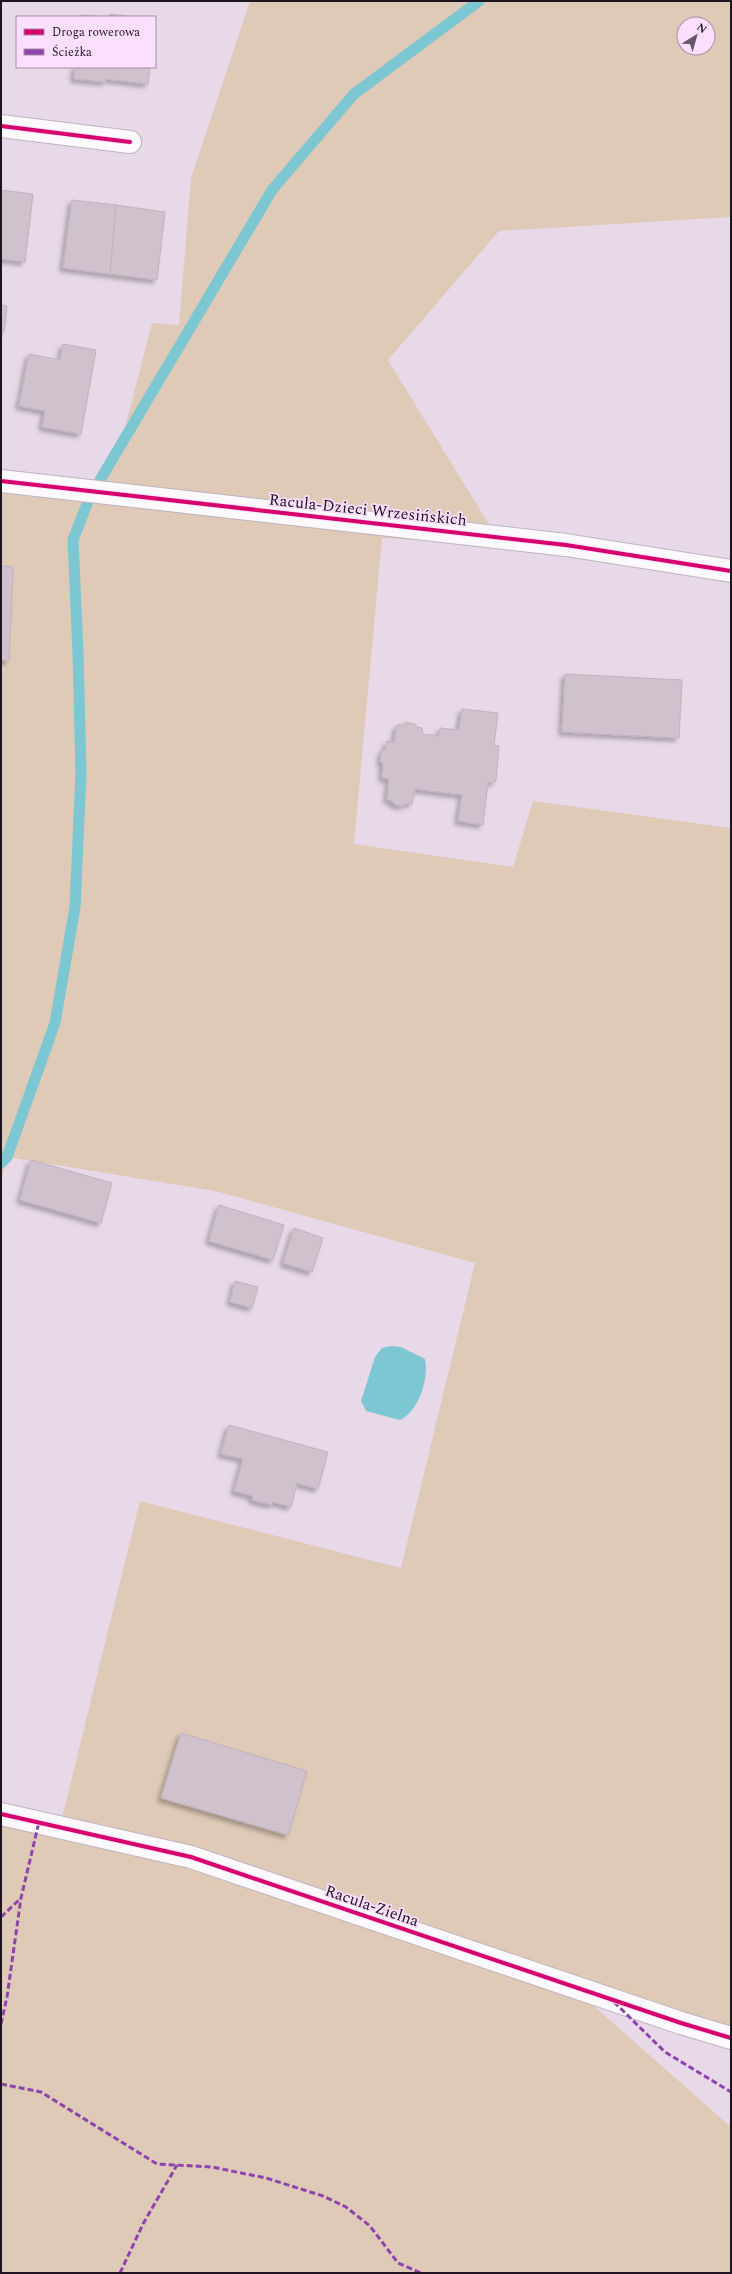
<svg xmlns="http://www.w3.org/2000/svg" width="732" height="2274" font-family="Spectral,serif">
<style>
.green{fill:#decab7;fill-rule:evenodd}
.water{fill:#7dc7d3}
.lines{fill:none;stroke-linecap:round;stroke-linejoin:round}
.stream{stroke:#7dc7d3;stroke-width:11}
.building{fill:#d0c2cd;stroke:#c0b2be;filter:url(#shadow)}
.minor-casing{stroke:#beb2bf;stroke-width:24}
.minor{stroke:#fcf9fc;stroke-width:22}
.quiet{stroke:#8e44ad;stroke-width:3;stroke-dasharray:6 3;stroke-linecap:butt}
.cycleway-casing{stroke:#fcdffe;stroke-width:6}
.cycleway{stroke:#d6006c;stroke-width:4}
.labels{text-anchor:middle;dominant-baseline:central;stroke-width:3.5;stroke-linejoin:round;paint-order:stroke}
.street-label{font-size:16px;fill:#1e141f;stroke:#fcdffe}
</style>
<defs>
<filter id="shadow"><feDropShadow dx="-3.5" dy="3.5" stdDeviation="2" flood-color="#0004"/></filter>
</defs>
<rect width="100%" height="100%" fill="#e8d9e9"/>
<path class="green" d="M250,1H731V217L499,231L388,360L501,544L382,538L354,844L513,867L533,801L731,828V2032L571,1986L731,2127V2273H1V1824L58,1834L140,1501L401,1568L475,1263L215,1191L7,1157L1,1182V484L90,497L121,443L152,323L179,325L191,178ZM684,24H708V48H684Z"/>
<path class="water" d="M391,1346L401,1347L425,1359C429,1378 419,1411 400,1420L366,1411L361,1401L375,1357L382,1348Z"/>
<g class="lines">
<g class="stream">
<path d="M100,480L272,190L354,94L479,1"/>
<path d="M1,1163L7,1157L55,1023L75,907L81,773L78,652L73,540L87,504"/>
</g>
</g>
<g class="building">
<path d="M110,14L135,17H80V15L110,17Z"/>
<path d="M75,67H150L148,84L106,79V82L74,79Z"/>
<path d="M1,190L33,194L25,262L1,259Z"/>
<path d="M72,200L116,205L110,274L63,268Z"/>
<path d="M116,205L165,212L157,280L110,274Z"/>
<path d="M1,305L7,306L4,332H1Z"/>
<path d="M63,344L96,350L81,434L42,427L45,411L19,406L29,354L60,360Z"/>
<path d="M1,566L13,567L9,661L1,660Z"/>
<path d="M565,674L682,680L679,738L562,732Z"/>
<path d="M462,709L498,713L494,745L499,746L496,780L494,783L488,782L483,825L458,821L462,795L415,789L412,804L408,803L403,806L395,805L392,801L387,800L389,779L382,778L383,763L380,762L382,750H385L387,741L394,742L397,725H402L406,722L415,724L417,727L422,728L423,734L439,736L440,728L459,730Z"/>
<path d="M31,1160L112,1183L101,1223L20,1200Z"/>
<path d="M219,1205L284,1225L273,1260L209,1241Z"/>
<path d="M294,1228L323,1238L312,1272L283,1263Z"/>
<path d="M235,1281L258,1287L252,1308L230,1302Z"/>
<path d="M229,1425L328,1452L318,1489L297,1483L291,1507L273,1502L272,1505L252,1500L253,1496L234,1491L243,1459L221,1454Z"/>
<path d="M181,1733L307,1771L288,1835L161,1798Z"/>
</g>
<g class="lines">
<g class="minor-casing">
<g id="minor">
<path d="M1,126L130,142"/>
<path d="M1,481L566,545L731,571"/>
<path d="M1,1814L191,1857L681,2023L731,2038"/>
</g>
</g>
<use href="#minor" class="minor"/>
<g class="quiet">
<path d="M1,1917L21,1898"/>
<path d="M614,2002L665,2052L731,2092"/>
<path d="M1,2024L7,1997L21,1898L39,1822"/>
<path d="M1,2084L41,2092L157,2164L212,2167L266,2178L323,2196L346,2207L370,2226L398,2263L421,2273"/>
<path d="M120,2273L143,2224L177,2165"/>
</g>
<g class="cycleway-casing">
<g id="cycleway">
<path d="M1,126L130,142"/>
<path d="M1,481L566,545L731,571"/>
<path d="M1,1814L191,1857L681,2023L731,2038"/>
</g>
</g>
<use href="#cycleway" class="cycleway"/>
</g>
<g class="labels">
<g class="street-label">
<text transform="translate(368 510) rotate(6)">Racula-Dzieci Wrzesińskich</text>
<text transform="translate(372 1906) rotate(19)">Racula-Zielna</text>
</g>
</g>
<rect width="732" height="2274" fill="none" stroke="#1e141f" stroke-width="4"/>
<rect x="16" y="16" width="140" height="52" fill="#fcdffe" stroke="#a38ea5"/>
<rect x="24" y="29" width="20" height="6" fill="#d6006c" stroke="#a38ea5"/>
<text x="52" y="36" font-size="12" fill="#1e141f">Droga rowerowa</text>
<rect x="24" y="49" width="20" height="6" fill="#8e44ad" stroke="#a38ea5"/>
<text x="52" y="56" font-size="12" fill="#1e141f">Ścieżka</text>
<g transform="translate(696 36) rotate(37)"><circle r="19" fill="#fcdffe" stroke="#a38ea5"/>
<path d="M0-3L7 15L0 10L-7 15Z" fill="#655966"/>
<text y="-6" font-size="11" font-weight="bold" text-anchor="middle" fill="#1e141f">N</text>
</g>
</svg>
